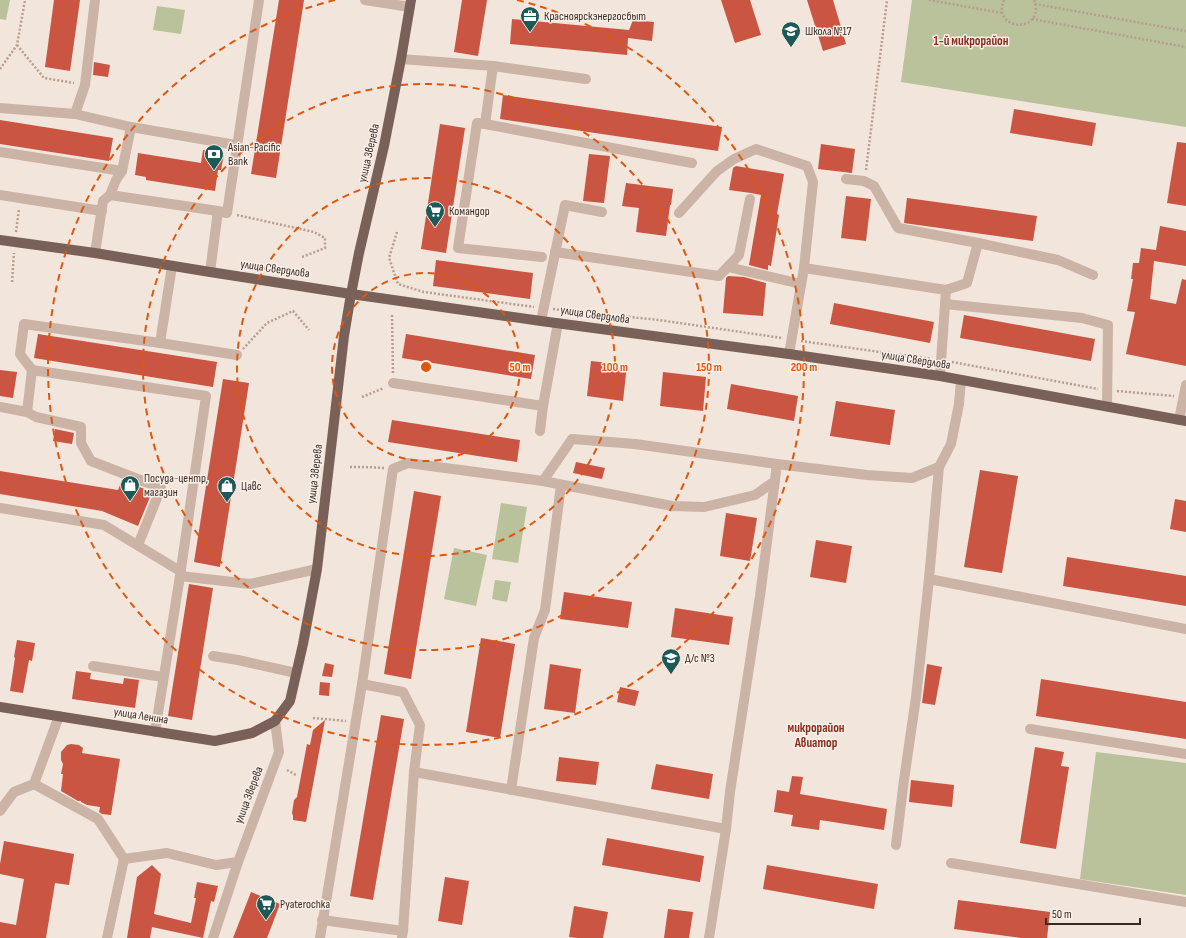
<svg xmlns="http://www.w3.org/2000/svg" width="1186" height="938" font-family="'Sofia Sans Condensed',sans-serif">
<style>
.green{fill:#b9c29a}
.building{fill:#c95542}
.lines{fill:none;stroke-linecap:round;stroke-linejoin:round}
.path{stroke:#b79d90;stroke-width:2.5;stroke-dasharray:2 2;stroke-linecap:butt}
.minor{stroke:#cbb3a6;stroke-width:10}
.major{stroke:#796058;stroke-width:10}
.ring{fill:none;stroke:#df570d;stroke-width:2;stroke-dasharray:7 5}
.labels{text-anchor:middle;dominant-baseline:central;stroke-width:3;stroke-linejoin:round;paint-order:stroke}
.poi-label{font-size:12px;fill:#372b27;stroke:#faefe7;text-anchor:start}
.street-label{font-size:12px;fill:#372b27;stroke:#faefe7}
.neighbourhood-label{font-size:13px;font-weight:bold;fill:#882c1e;stroke:#faefe7}
.centre{fill:#df570d;stroke:#faefe7;stroke-width:2}
.ring-label{font-size:12px;text-anchor:middle;font-weight:bold;fill:#df570d;stroke:#faefe7;stroke-width:3;stroke-linejoin:round;paint-order:stroke}
</style>
<rect width="100%" height="100%" fill="#f2e5db"/>
<g class="green">
<path d="M0,0H10L6,20L0,19Z"/>
<path d="M912,0H1186V127L901,82Z"/>
<path d="M157,6L185,10L181,34L153,30Z"/>
<path d="M501,503L527,507L518,563L492,559Z"/>
<path d="M454,548L487,555L476,606L444,599Z"/>
<path d="M495,580L511,582L507,602L492,599Z"/>
<path d="M1096,752L1186,763V895L1080,879Z"/>
</g>
<g class="building">
<path d="M54,0H80L70,71L45,67Z"/>
<path d="M279,0H304L276,178L251,174Z"/>
<path d="M462,0H487L478,56L454,52Z"/>
<path d="M721,0H750L761,35L735,43Z"/>
<path d="M807,0H833L846,44L823,51Z"/>
<path d="M512,19L629,30L633,20L654,22L652,41L628,38L627,55L510,44Z"/>
<path d="M94,62L110,65L108,77L93,75Z"/>
<path d="M503,95L722,127L718,151L500,119Z"/>
<path d="M1014,109L1096,123L1092,146L1010,133Z"/>
<path d="M0,120L113,138L109,161L0,144Z"/>
<path d="M440,124L465,128L446,253L421,249Z"/>
<path d="M1177,142L1186,143V206L1167,203Z"/>
<path d="M821,144L855,149L852,173L818,169Z"/>
<path d="M203,150L224,154L221,170H218L215,191L146,180V177L135,175L138,153L201,163Z"/>
<path d="M589,154L610,156L604,203L583,201Z"/>
<path d="M736,166L784,174L777,214L779,215L771,266L768,265V270L749,265L761,195L751,193L729,190L733,168Z"/>
<path d="M626,183L673,189L671,205H670L666,236L636,232L639,208L622,206Z"/>
<path d="M846,196L871,199L866,241L841,238Z"/>
<path d="M907,198L1037,216L1033,241L904,223Z"/>
<path d="M1160,226L1186,231V266L1154,261L1150,299L1176,304L1182,279L1186,280V366L1126,354L1135,312L1127,311L1133,279H1131L1133,263H1139L1141,248L1156,250Z"/>
<path d="M436,260L533,273L530,299L433,286Z"/>
<path d="M728,276L744,277L766,283L763,316L723,313L726,278Z"/>
<path d="M834,303L934,322L930,343L830,324Z"/>
<path d="M964,315L1095,339L1091,361L960,338Z"/>
<path d="M38,334L217,362L213,387L34,358Z"/>
<path d="M406,334L535,355L531,379L402,358Z"/>
<path d="M591,361L627,365L623,401L587,396Z"/>
<path d="M0,370L17,372L13,398L0,396Z"/>
<path d="M663,372L706,377L703,411L660,406Z"/>
<path d="M223,379L249,383L220,567L194,562Z"/>
<path d="M731,384L798,396L794,421L727,409Z"/>
<path d="M836,401L895,410L890,445L830,436Z"/>
<path d="M392,420L520,440L517,462L388,442Z"/>
<path d="M55,429L74,433L72,444L53,441Z"/>
<path d="M576,462L605,468L602,479L573,473Z"/>
<path d="M980,470L1018,476L1002,573L964,567Z"/>
<path d="M0,471L118,490L122,480L152,492L138,526L102,511L0,494Z"/>
<path d="M414,491L441,496L411,679L384,674Z"/>
<path d="M1175,499L1186,501V532L1170,529Z"/>
<path d="M726,513L757,518L750,561L720,556Z"/>
<path d="M816,540L852,546L846,583L810,577Z"/>
<path d="M1067,557L1186,576V606L1063,586Z"/>
<path d="M189,584L213,588L192,720L168,716Z"/>
<path d="M564,592L632,602L628,628L560,619Z"/>
<path d="M675,608L733,617L729,645L671,637Z"/>
<path d="M481,638L515,644L500,738L466,732Z"/>
<path d="M17,640L35,643L32,661L29,660L23,693L10,691L15,658L14,657Z"/>
<path d="M325,663L334,665L332,677L322,676Z"/>
<path d="M550,664L581,669L575,713L544,709Z"/>
<path d="M927,664L942,667L935,705L922,703Z"/>
<path d="M76,671L91,673L90,679L123,684L124,678L139,680L135,708L72,699Z"/>
<path d="M1041,679L1186,702V739L1036,716Z"/>
<path d="M320,682L330,683L329,696L319,695Z"/>
<path d="M620,687L639,691L635,706L617,702Z"/>
<path d="M381,715L404,719L373,900L350,896Z"/>
<path d="M325,720L320,747L306,822L293,820V816L292,813L294,800L297,797L307,744L310,745L313,730Z"/>
<path d="M71,744L79,745L83,748L82,753L120,759L111,815L102,814L99,812L100,807L87,805L81,802V801H78L61,791L63,774H61L63,764L61,760V752L67,745Z"/>
<path d="M1035,747L1064,752L1061,766L1069,767L1056,849L1020,843Z"/>
<path d="M559,757L599,762L596,785L556,781Z"/>
<path d="M656,764L713,774L709,799L651,789Z"/>
<path d="M792,776L803,777L800,794L887,809L884,830L820,820L819,830L791,826L793,815L774,812L777,790L789,792Z"/>
<path d="M911,780L954,785L952,807L909,802Z"/>
<path d="M607,838L704,856L700,882L602,865Z"/>
<path d="M4,841L74,854L69,885L55,883L46,938H0V922L16,925L24,879L0,874V864Z"/>
<path d="M152,865L161,874L154,914L191,923L196,898H194L197,882L218,886L214,902L211,901L203,938L152,927L150,938H127L137,877Z"/>
<path d="M767,865L878,884L874,909L763,889Z"/>
<path d="M445,877L469,881L462,925L438,921Z"/>
<path d="M251,892L280,904L267,938H233Z"/>
<path d="M958,900L1050,912L1047,938H1021L954,929Z"/>
<path d="M574,906L608,912L603,938H577L569,937Z"/>
<path d="M668,909L693,912L689,938H664Z"/>
</g>
<g class="lines">
<g class="path">
<path d="M929,0L1002,13"/>
<path d="M1004,0C991,32 1046,34 1034,0"/>
<path d="M1035,4L1186,31"/>
<path d="M1032,19L1186,47"/>
<path d="M17,45L44,78L74,83"/>
<path d="M0,69L17,45L25,0"/>
<path d="M866,170L887,0"/>
<path d="M237,215L314,232L325,238V248L302,257"/>
<path d="M16,232L19,209"/>
<path d="M397,232L389,258L398,284L424,292L534,307"/>
<path d="M12,282L14,253"/>
<path d="M553,309L659,320L782,338"/>
<path d="M392,315L393,373"/>
<path d="M801,341L931,359"/>
<path d="M243,349L267,323L293,311L309,330"/>
<path d="M952,362L1098,389"/>
<path d="M1117,391L1174,396"/>
<path d="M362,397L384,388"/>
<path d="M350,467H365L384,468"/>
<path d="M313,718L346,721"/>
<path d="M287,770L296,775"/>
</g>
<g class="minor">
<path d="M365,0L410,7"/>
<path d="M401,59L493,66L485,124L692,163"/>
<path d="M493,66L586,79"/>
<path d="M0,108L75,114L131,127L122,171L0,152"/>
<path d="M75,114L85,85L95,0"/>
<path d="M485,124L477,123L458,248L542,257"/>
<path d="M131,127L236,145"/>
<path d="M846,179L864,181L874,186L898,228L978,243L967,283L946,290"/>
<path d="M0,195L102,211"/>
<path d="M110,195L218,211"/>
<path d="M679,213L717,171L734,159L756,149L807,166L813,182L804,268"/>
<path d="M978,243L1058,260L1093,275"/>
<path d="M555,252L719,276L739,255L750,199"/>
<path d="M95,253L103,201L110,195L116,180L122,171"/>
<path d="M728,267L801,284"/>
<path d="M210,272L218,211L227,213L259,0"/>
<path d="M945,304L1082,318L1108,325L1107,406"/>
<path d="M541,321L565,205L602,212"/>
<path d="M160,343L172,266"/>
<path d="M789,354L804,268L946,290L940,376"/>
<path d="M32,370L20,354L24,324L160,343L237,355"/>
<path d="M393,383L543,406"/>
<path d="M0,407L27,412L32,370L206,396L180,576L155,732"/>
<path d="M27,412L36,417L81,427V443L91,461L161,488L138,545"/>
<path d="M1179,420L1186,385"/>
<path d="M540,431L543,406L558,323"/>
<path d="M939,467L929,579L1186,629"/>
<path d="M543,481L672,506L704,507L755,495L775,481"/>
<path d="M0,508L104,525L180,571"/>
<path d="M180,576L250,584L317,569"/>
<path d="M213,656L238,660L296,673"/>
<path d="M93,666L163,677"/>
<path d="M362,684L403,692L420,725L414,772L403,931"/>
<path d="M59,716L34,784L98,819L124,859"/>
<path d="M1030,729L1186,754"/>
<path d="M414,772L726,829"/>
<path d="M511,790L534,638L545,610L561,485"/>
<path d="M0,811L14,792L34,784"/>
<path d="M896,845L904,780L916,697L929,579"/>
<path d="M951,863L1186,902"/>
<path d="M322,920L403,931L402,937"/>
<path d="M107,938L124,859L167,853L216,865L238,862"/>
<path d="M213,938L238,862L279,752L275,721"/>
<path d="M320,938L362,684L393,469L408,463L543,481L572,439L635,444L777,464L867,475L912,478L939,467L951,444L959,404L961,380"/>
<path d="M709,938L726,829L730,792L760,596L777,464"/>
</g>
<g class="major">
<path d="M0,240L95,253L210,272L351,294L541,321L789,354L940,376L1186,421"/>
<path d="M0,707L215,741L252,733L275,721L290,701L303,644L317,569L344,336L351,294L359,253L384,146L401,59L411,0"/>
</g>
</g>
<g class="ring">
<circle cx="426" cy="367" r="94"/>
<circle cx="426" cy="367" r="189"/>
<circle cx="426" cy="367" r="283"/>
<path d="M517 0A378 378 0 1 1 335 0"/>
</g>
<defs>
<g id="office-pin" transform="scale(1)"><path d="M0 17L-7.5 6A9.5 9.5 0 1 1 7.5 6Z" fill="#1c5957" stroke="#faefe7"/><path d="M-6-3h4V-5.5h4V-3h4V5H-6ZM-1-4.5V-3h2v-1.5ZM-6 0V1H6V0Z" fill="#fff"/></g>
<g id="school-pin" transform="scale(1)"><path d="M0 17L-7.5 6A9.5 9.5 0 1 1 7.5 6Z" fill="#1c5957" stroke="#faefe7"/><path d="M0-5L7-2L0 1L-7-2ZM-4 1L0 2.5L4 1V4Q0 6-4 4Z" fill="#fff"/></g>
<g id="bank-pin" transform="scale(1)"><path d="M0 17L-7.5 6A9.5 9.5 0 1 1 7.5 6Z" fill="#1c5957" stroke="#faefe7"/><path d="M-6-4H6V4H-6ZM0-2.3a2.3 2.3 0 1 0 0 4.6a2.3 2.3 0 1 0 0-4.6Z" fill="#fff"/></g>
<g id="supermarket-pin" transform="scale(1)"><path d="M0 17L-7.5 6A9.5 9.5 0 1 1 7.5 6Z" fill="#1c5957" stroke="#faefe7"/><path d="M-6-5.5h2.5l.6 2H6L4.5 2H-2.5L-4.4-4H-6ZM-1.5 3.2a1.3 1.3 0 1 0 .1 0ZM3 3.2a1.3 1.3 0 1 0 .1 0Z" fill="#fff"/></g>
<g id="shop-pin" transform="scale(1)"><path d="M0 17L-7.5 6A9.5 9.5 0 1 1 7.5 6Z" fill="#1c5957" stroke="#faefe7"/><path d="M-5-2.5h2.3a2.7 3.5 0 0 1 5.4 0H5L5.5 6h-11ZM-1.5-2.5h3a1.5 2.3 0 0 0-3 0Z" fill="#fff"/></g>
</defs>
<g fill-rule="evenodd">
<use href="#office-pin" x="530" y="16"/>
<use href="#school-pin" x="791" y="31"/>
<use href="#bank-pin" x="214" y="154"/>
<use href="#supermarket-pin" x="435" y="211"/>
<use href="#shop-pin" x="130" y="485"/>
<use href="#shop-pin" x="227" y="486"/>
<use href="#school-pin" x="671" y="658"/>
<use href="#supermarket-pin" x="266" y="904"/>
</g>
<g class="labels">
<g class="poi-label">
<text x="544" y="16">Красноярскэнергосбыт</text>
<text x="805" y="31">Школа №17</text>
<text x="228" y="147">Asian-Pacific<tspan x="228" dy="14">Bank</tspan></text>
<text x="449" y="211">Командор</text>
<text x="144" y="478">Посуда-центр,<tspan x="144" dy="14">магазин</tspan></text>
<text x="241" y="486">Цавс</text>
<text x="685" y="658">Д/с №3</text>
<text x="280" y="904">Pyaterochka</text>
</g>
<g class="street-label">
<text transform="translate(369 153) rotate(-77)">улица Зверева</text>
<text transform="translate(275 269) rotate(8)">улица Свердлова</text>
<text transform="translate(595 315) rotate(8)">улица Свердлова</text>
<text transform="translate(916 360) rotate(9)">улица Свердлова</text>
<text transform="translate(315 474) rotate(-83)">улица Зверева</text>
<text transform="translate(141 716) rotate(9)">улица Ленина</text>
<text transform="translate(249 795) rotate(-69)">улица Зверева</text>
</g>
<g class="neighbourhood-label">
<text x="971" y="41">1-й микрорайон</text>
<text x="816" y="728">микрорайон<tspan x="816" dy="15">Авиатор</tspan></text>
</g>
</g>
<circle cx="426" cy="367" r="6" class="centre"/>
<g class="ring-label">
<text x="520" y="371">50 m</text>
<text x="615" y="371">100 m</text>
<text x="709" y="371">150 m</text>
<text x="804" y="371">200 m</text>
</g>
<path d="M1046 918v6h94v-6" fill="none" stroke="#372b27" stroke-width="2"/>
<text x="1052" y="918" font-size="12" fill="#372b27" stroke="#faefe7" stroke-width="3" paint-order="stroke">50 m</text>
</svg>
